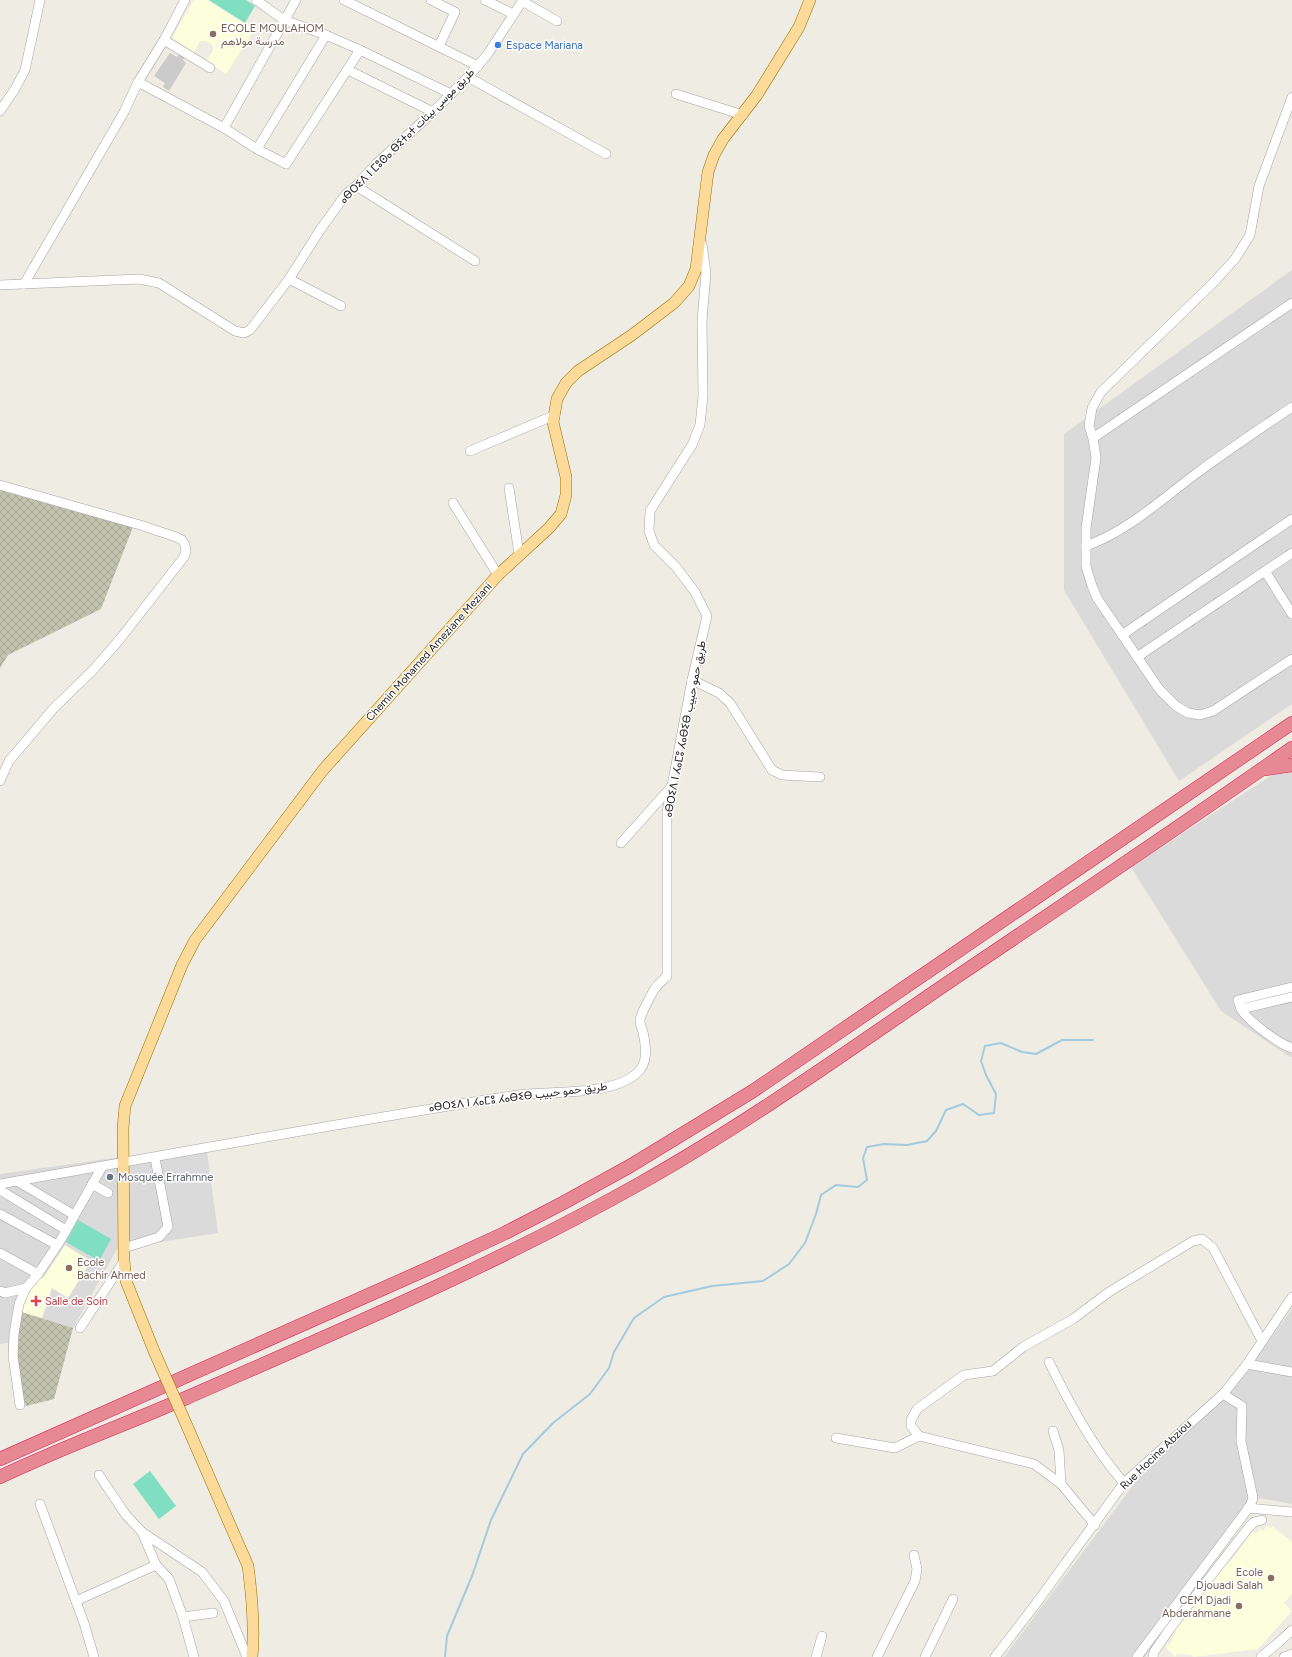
<svg xmlns="http://www.w3.org/2000/svg" width="1292" height="1657" font-family="Figtree,Vazirmatn,'Noto Sans Tifinagh',sans-serif">
<style>
.residential{fill:#dbdada}
.education{fill:#fcffdb}
.religious{fill:#cbcbcb}
.construction{fill:url(#construction-cross-hatch)}
.pitch{fill:#80dfc1}
.lines{fill:none;stroke-linecap:round;stroke-linejoin:round}
.stream{stroke:#a3cbdd;stroke-width:2}
.minor-casing{stroke:#a4a4a4;stroke-width:10}
.major-casing{stroke:#967000;stroke-width:12}
.highway-casing{stroke:#da2253;stroke-width:14}
.minor{stroke:#fff;stroke-width:9}
.major{stroke:#fcda9a;stroke-width:11}
.highway{stroke:#e78994;stroke-width:13}
.major-bridge-casing{stroke:#967000;stroke-width:12;stroke-linecap:butt}
.major-bridge{stroke:#fcda9a;stroke-width:11}
.education-dot{fill:#8d6e63;stroke:#fff;stroke-width:1.5}
.shop-dot{fill:#3f7fe0;stroke:#fff;stroke-width:1.5}
.worship-dot{fill:#6b7280;stroke:#fff;stroke-width:1.5}
.health-dot{fill:#e0444e;stroke:#fff;stroke-width:1.5}
.labels{text-anchor:middle;dominant-baseline:central;stroke-width:3;stroke-linejoin:round;paint-order:stroke}
.education-label{font-size:11px;fill:#785e54;stroke:#fff;text-anchor:start}
.shop-label{font-size:11px;fill:#366cbe;stroke:#fff;text-anchor:start}
.street-label{font-size:11px;fill:#1d1d1d;stroke:#fff}
.worship-label{font-size:11px;fill:#5b616d;stroke:#fff;text-anchor:start}
.health-label{font-size:11px;fill:#be3a42;stroke:#fff;text-anchor:start}
</style>
<defs>
<pattern id="construction-cross-hatch" width="8" height="8" patternUnits="userSpaceOnUse"><rect width="8" height="8" fill="#c1c3ae"/><path d="M0 0l8 8M0 8l8-8" fill="none" stroke="#a5a795"/></pattern>
</defs>
<rect width="100%" height="100%" fill="#efece3"/>
<g class="residential">
<path d="M1292,270V704L1179,781L1064,590V434Z"/>
<path d="M1292,762V1057H1290L1221,1011L1131,867Z"/>
<path d="M206,1145L218,1233L117,1249L73,1328L54,1399L17,1408L8,1343L0,1344V1174Z"/>
<path d="M1292,1309V1504L1259,1498L1145,1657H1004L1138,1479L1226,1395L1268,1342Z"/>
</g>
<g class="education">
<path d="M194,0H207L254,30L226,74L206,60L213,51V47L210,43L204,41H200L194,52L172,38Z"/>
<path d="M65,1245L91,1261L68,1298L52,1288L42,1318L21,1312L28,1289L40,1276L43,1278Z"/>
<path d="M1267,1526L1271,1528L1272,1526L1292,1542V1594L1284,1603L1292,1611L1258,1649L1193,1657L1191,1655L1177,1654L1175,1657L1167,1649L1166,1645L1170,1644L1176,1632L1173,1630L1226,1559L1230,1562L1253,1531L1256,1534L1260,1528L1263,1531Z"/>
</g>
<path class="religious" d="M170,53L177,57L180,54L185,56L183,60L186,63L169,91L163,87L165,83L154,76Z"/>
<g class="construction">
<path d="M0,490L133,527L101,609L8,655L0,668Z"/>
<path d="M21,1312L73,1328L54,1399L26,1406L21,1390L16,1346Z"/>
</g>
<g class="pitch">
<path d="M209,0H246L255,6L245,23Z"/>
<path d="M78,1220L111,1239L99,1261L66,1242Z"/>
<path d="M150,1471L176,1506L159,1519L133,1484Z"/>
</g>
<g class="lines">
<path class="stream" d="M445,1657L447,1636L472,1576L491,1520L523,1454L553,1423L590,1394L609,1368L614,1352L634,1318L664,1297L712,1286L763,1281L789,1264L805,1243L816,1214L821,1195L836,1185L858,1187L867,1180L863,1158L867,1147L884,1144L907,1145L927,1141L936,1131L946,1110L963,1104L979,1115L994,1113L996,1094L986,1075L981,1061L985,1046L1001,1043L1022,1052L1036,1054L1062,1040H1093"/>
<g class="minor-casing">
<g id="minor">
<path d="M256,0L284,20L326,35L360,50L451,94"/>
<path d="M344,0L478,66"/>
<path d="M431,0L455,12L439,46"/>
<path d="M485,0L513,14"/>
<path d="M522,1L557,21"/>
<path d="M164,40L210,68"/>
<path d="M348,70L433,112"/>
<path d="M468,77L606,154"/>
<path d="M138,82L224,128L257,149L286,164L360,50"/>
<path d="M676,94L743,115"/>
<path d="M1292,97L1259,186L1250,235L1235,259L1214,282L1101,392L1092,408L1089,426L1093,438L1096,458L1086,528V566L1091,583L1097,598L1159,689L1176,706L1188,713L1200,715L1213,711L1292,659"/>
<path d="M0,111L15,89L25,70L40,0"/>
<path d="M224,128L296,0"/>
<path d="M257,149L326,35"/>
<path d="M356,186L475,261"/>
<path d="M289,279L341,306"/>
<path d="M24,284L124,112L138,82L164,40L185,0"/>
<path d="M0,285L139,279L159,283L235,331L244,333L250,330L289,279L320,230L346,194L356,186L376,164L433,112L468,77L487,55L523,0"/>
<path d="M1093,438L1292,303"/>
<path d="M470,451L555,415"/>
<path d="M0,485L140,525L176,537L182,540L185,545L186,551L184,557L120,639L93,670L53,709L9,761L0,781"/>
<path d="M509,488L519,554"/>
<path d="M453,503L498,575"/>
<path d="M1086,546C1128,531 1162,499 1197,473C1228,450 1260,429 1292,407"/>
<path d="M1265,571L1292,614"/>
<path d="M1122,635L1292,519"/>
<path d="M1137,657L1292,553"/>
<path d="M692,680L719,693L730,703L772,770L782,775L820,777"/>
<path d="M621,843L672,786"/>
<path d="M1292,987L1238,1000C1239,1003 1240,1006 1241,1009C1249,1022 1278,1043 1292,1048"/>
<path d="M1241,1009L1292,997"/>
<path d="M17,1181L74,1215"/>
<path d="M0,1184C172,1154 344,1122 517,1095C551,1090 608,1097 636,1074C649,1063 646,1047 643,1032C642,1029 640,1024 640,1021C640,1015 651,995 654,990C657,985 663,980 667,976V812L692,680L707,616L695,592L676,567L654,545L649,531L650,511L692,445L700,425L703,396L702,321L706,273L702,244"/>
<path d="M92,1184L108,1193"/>
<path d="M0,1190L66,1230"/>
<path d="M0,1214L57,1245"/>
<path d="M124,1248L159,1237L168,1227L155,1158"/>
<path d="M0,1253L38,1274"/>
<path d="M0,1291L5,1293L26,1288"/>
<path d="M80,1328L124,1261"/>
<path d="M1049,1362C1070,1404 1093,1448 1124,1483"/>
<path d="M1247,1364L1292,1372"/>
<path d="M20,1405L13,1356L14,1334L19,1304L26,1288L38,1274L60,1241L102,1167"/>
<path d="M1053,1431L1059,1450L1061,1484"/>
<path d="M919,1436L911,1426V1420L917,1409L964,1375L993,1371L1023,1347L1073,1319L1109,1292L1193,1241L1202,1239L1213,1248L1262,1341"/>
<path d="M836,1438L895,1448L919,1436L1034,1464L1061,1484L1095,1525"/>
<path d="M99,1475L126,1515L142,1532L202,1572L224,1601L247,1657"/>
<path d="M40,1504L84,1623L94,1657"/>
<path d="M1248,1508L1292,1512"/>
<path d="M142,1532L156,1565"/>
<path d="M76,1601L156,1565L169,1579L183,1617L194,1657"/>
<path d="M183,1617L213,1613"/>
<path d="M816,1657L822,1636"/>
<path d="M877,1657L915,1581L917,1569L914,1555"/>
<path d="M925,1657L953,1599"/>
<path d="M995,1657L1035,1605L1124,1483L1224,1393L1247,1364L1292,1297"/>
<path d="M1137,1657L1250,1506L1253,1498L1241,1441L1242,1406L1223,1394"/>
<path d="M1153,1657L1154,1652L1169,1630L1249,1527L1254,1522L1262,1520"/>
<path d="M1261,1657L1278,1643L1292,1630"/>
<path d="M1284,1657L1292,1654"/>
</g>
</g>
<g class="major-casing">
<g id="major">
<path d="M154,1351L126,1281L124,1261L123,1128L125,1106L182,965L195,940L323,770L498,575L549,528L561,514L566,495V477L553,422L557,399L566,383L578,371L632,335L674,303L689,286L696,269L708,172L714,155L723,139L757,95L799,27L810,0"/>
<path d="M187,1426L248,1566C252,1596 255,1627 252,1657"/>
</g>
</g>
<g class="highway-casing">
<g id="highway">
<path d="M1265,769L1292,765"/>
<path d="M0,1459L436,1265L505,1233L563,1203L630,1166L753,1091L1292,723"/>
<path d="M0,1477C61,1448 124,1425 186,1398C339,1331 493,1266 639,1184C746,1124 845,1053 946,984C1062,906 1178,828 1292,748"/>
</g>
</g>
<use href="#minor" class="minor"/>
<use href="#major" class="major"/>
<use href="#highway" class="highway"/>
<g class="major-bridge-casing">
<path id="major-bridge" d="M154,1351L187,1426"/>
</g>
<use href="#major-bridge" class="major-bridge"/>
</g>
<g class="education-dot">
<circle cx="213" cy="34" r="4"/>
<circle cx="69" cy="1268" r="4"/>
<circle cx="1271" cy="1578" r="4"/>
<circle cx="1239" cy="1606" r="4"/>
</g>
<circle class="shop-dot" cx="498" cy="45" r="4"/>
<circle class="worship-dot" cx="110" cy="1177" r="4"/>
<path class="health-dot" d="M34 1295h4v4h4v4h-4v4h-4v-4h-4v-4h4z"/>
<g class="labels">
<g class="education-label">
<text x="221" y="28">ECOLE MOULAHOM<tspan x="221" dy="13">مدرسة مولاهم</tspan></text>
<text x="77" y="1262">Ecole<tspan x="77" dy="13">Bachir Ahmed</tspan></text>
<text x="1263" y="1572" text-anchor="end">Ecole<tspan x="1263" dy="13">Djouadi Salah</tspan></text>
<text x="1231" y="1600" text-anchor="end">CEM Djadi<tspan x="1231" dy="13">Abderahmane</tspan></text>
</g>
<g class="shop-label">
<text x="506" y="45">Espace Mariana</text>
</g>
<g class="street-label">
<text transform="translate(407 136) rotate(-45)">ⴰⴱⵔⵉⴷ ⵏ ⵎⵓⵙⴰ ⴱⵉⵜⴰⵜ طريق موسى بيتات</text>
<text transform="translate(429 652) rotate(-48)">Chemin Mohamed Ameziane Meziani</text>
<text transform="translate(685 729) rotate(-79)">ⴰⴱⵔⵉⴷ ⵏ ⵃⴰⵎⵓ ⵃⴰⴱⵉⴱ طريق حمو حبيب</text>
<text transform="translate(518 1097) rotate(-7)">ⴰⴱⵔⵉⴷ ⵏ ⵃⴰⵎⵓ ⵃⴰⴱⵉⴱ طريق حمو حبيب</text>
<text transform="translate(1156 1455) rotate(-44)">Rue Hocine Abziou</text>
</g>
<g class="worship-label">
<text x="118" y="1177">Mosquée Errahmne</text>
</g>
<g class="health-label">
<text x="45" y="1301">Salle de Soin</text>
</g>
</g>
</svg>
